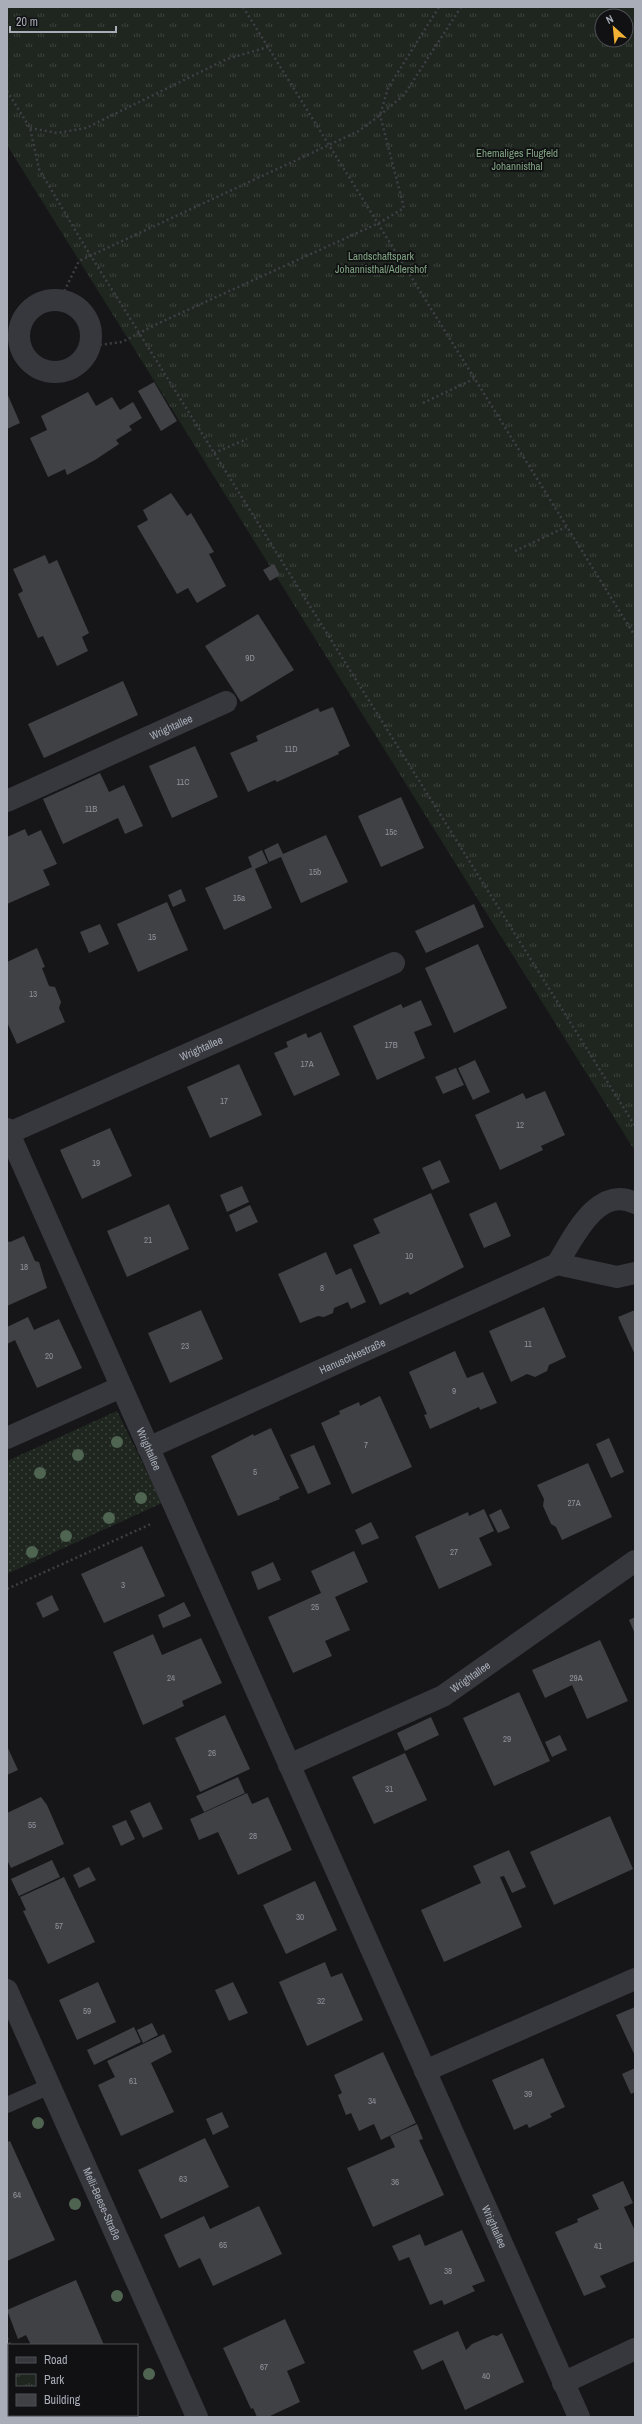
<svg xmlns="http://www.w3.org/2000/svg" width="642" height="2424" font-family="'Archivo Narrow',sans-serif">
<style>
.grass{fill:url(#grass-dots)}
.park{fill:url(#park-tufts);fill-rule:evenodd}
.building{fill:#404145}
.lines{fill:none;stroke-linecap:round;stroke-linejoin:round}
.path{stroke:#3d3f44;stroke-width:2.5;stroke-dasharray:2 3;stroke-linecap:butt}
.service{stroke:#37383d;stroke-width:16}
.minor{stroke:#37383d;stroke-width:22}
.tree{fill:#506452}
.labels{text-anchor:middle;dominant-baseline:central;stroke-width:3.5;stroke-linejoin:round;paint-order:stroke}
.number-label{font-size:9px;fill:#8e929b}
.park-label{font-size:11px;fill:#7fa381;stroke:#111113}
.street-label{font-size:11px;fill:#a8adb8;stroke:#111113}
</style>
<defs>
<pattern id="grass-dots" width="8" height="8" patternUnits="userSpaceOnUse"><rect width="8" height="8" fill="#1e261f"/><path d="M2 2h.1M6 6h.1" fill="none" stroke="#3c433d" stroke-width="1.8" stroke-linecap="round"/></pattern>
<pattern id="park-tufts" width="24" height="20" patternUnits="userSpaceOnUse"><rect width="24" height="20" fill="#1e261f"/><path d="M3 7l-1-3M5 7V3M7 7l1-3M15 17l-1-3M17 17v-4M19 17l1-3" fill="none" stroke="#3c433d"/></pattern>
</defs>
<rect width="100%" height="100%" fill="#161618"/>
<path class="grass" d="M117,1411L162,1503L7,1574V1461Z"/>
<path class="park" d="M7,7H635V1151L7,145ZM602,16H626V40H602Z"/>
<g class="building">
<path d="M154,382L177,421L161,431L138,391Z"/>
<path d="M88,392L96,406L112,397L120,410L133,402L142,418L129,426L132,430L116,440L119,444L95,460L67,475L65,469L48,477L30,438L47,430L41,416Z"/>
<path d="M7,393L20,423L7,429Z"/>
<path d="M171,493L187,516L191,513L214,552L209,554L226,586L197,603L188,588L177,594L137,526L148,520L143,510Z"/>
<path d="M45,555L49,564L57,560L89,633L82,637L88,651L57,666L43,636L38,638L18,594L23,591L13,569Z"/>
<path d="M274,564L280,575L270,581L263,570Z"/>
<path d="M258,614L294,670L241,702L205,646Z"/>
<path d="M123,681L138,715L44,758L28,724Z"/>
<path d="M333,707L350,746L338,752L339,754L277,782L275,780L248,792L230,753L258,741L256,736L318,708L320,712Z"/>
<path d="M195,746L218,797L172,818L149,766Z"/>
<path d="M100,773L109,792L124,785L143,826L125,834L118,818L63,844L43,799Z"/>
<path d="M401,797L424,848L381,867L358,816Z"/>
<path d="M25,829L28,836L41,830L57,864L43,870L50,885L7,904V837Z"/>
<path d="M326,835L348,882L301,903L281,857L269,862L264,850L278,843L283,854Z"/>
<path d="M262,850L268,863L255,869L272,908L224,930L205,888L252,867L248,857Z"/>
<path d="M181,889L186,901L173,907L168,895Z"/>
<path d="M167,902L188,950L138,972L117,924Z"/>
<path d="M474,904L484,927L426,953L415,931Z"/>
<path d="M100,924L109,944L89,953L80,932Z"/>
<path d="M478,944L507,1008L454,1033L425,968Z"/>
<path d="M37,948L45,967L42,968L49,986L55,987L61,1002L59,1008L65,1022L17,1044L7,1022V962Z"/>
<path d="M421,1000L432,1025L414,1032L425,1058L377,1080L353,1026L401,1004L403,1008Z"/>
<path d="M321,1032L340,1075L294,1096L274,1053L288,1047L286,1042L306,1033L308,1038Z"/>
<path d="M475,1060L490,1092L473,1100L458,1068Z"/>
<path d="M239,1064L262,1115L210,1138L187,1087Z"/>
<path d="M456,1068L464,1085L443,1094L435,1077Z"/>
<path d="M545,1091L565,1135L541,1146L543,1150L500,1170L475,1115L523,1093L526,1099Z"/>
<path d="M110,1128L132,1176L82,1199L60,1150Z"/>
<path d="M440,1160L450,1182L432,1190L422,1168Z"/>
<path d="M242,1186L249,1202L227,1212L220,1195Z"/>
<path d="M431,1193L464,1267L410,1295L408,1292L380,1305L353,1245L380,1233L373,1219Z"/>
<path d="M496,1202L511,1236L484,1248L469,1214Z"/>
<path d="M169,1204L189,1249L127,1277L107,1231Z"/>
<path d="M250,1205L258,1222L236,1232L229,1215Z"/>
<path d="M24,1236L35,1261L39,1262L47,1288L7,1306V1241L10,1242Z"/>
<path d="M326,1252L336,1275L351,1268L366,1302L351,1309L348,1302L334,1308L333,1313L324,1317L318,1316L300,1323L278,1274Z"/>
<path d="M544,1307L566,1357L549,1365L547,1371L535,1377L527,1374L511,1382L489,1331Z"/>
<path d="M201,1310L223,1359L170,1383L148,1333Z"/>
<path d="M635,1310V1355L618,1317Z"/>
<path d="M28,1317L34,1330L59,1319L82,1368L37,1388L15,1340L7,1344V1327Z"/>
<path d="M455,1351L467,1378L483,1372L497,1403L480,1410L479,1407L430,1429L424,1415L427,1414L409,1372Z"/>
<path d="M380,1396L412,1467L352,1494L321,1423L340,1414L339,1411L359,1402L360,1406Z"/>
<path d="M271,1428L299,1488L279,1497L280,1499L238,1516L211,1456L253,1434L254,1436Z"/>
<path d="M609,1438L624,1472L611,1478L596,1444Z"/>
<path d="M314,1445L331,1484L308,1494L290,1455Z"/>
<path d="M588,1463L612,1517L562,1540L556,1527L551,1524L543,1506L544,1499L537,1485Z"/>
<path d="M484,1509L494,1531L479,1538L492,1565L439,1589L415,1536L468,1512L469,1516Z"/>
<path d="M501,1509L510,1528L498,1533L489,1515Z"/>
<path d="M371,1522L379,1538L362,1545L355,1530Z"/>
<path d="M142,1546L165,1596L104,1623L81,1574Z"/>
<path d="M354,1551L368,1582L335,1597L350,1630L325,1641L332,1656L293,1673L268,1617L321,1593L311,1571Z"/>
<path d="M273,1562L281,1580L258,1590L251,1572Z"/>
<path d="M52,1595L59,1610L43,1618L36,1603Z"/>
<path d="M184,1602L191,1616L163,1628L158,1615Z"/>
<path d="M635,1617V1634L629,1620Z"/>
<path d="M153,1634L162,1655L201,1638L222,1683L182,1701L184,1706L143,1725L113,1652Z"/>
<path d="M600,1640L628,1701L587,1719L572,1685L545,1698L532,1670Z"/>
<path d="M519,1692L550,1761L494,1786L463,1718Z"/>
<path d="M225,1715L250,1769L200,1792L175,1738Z"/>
<path d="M431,1717L439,1735L405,1751L397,1733Z"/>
<path d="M560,1735L567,1750L552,1757L545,1742Z"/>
<path d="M7,1746L18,1770L7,1775Z"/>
<path d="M405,1753L427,1800L374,1824L352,1777Z"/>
<path d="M238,1777L245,1793L204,1812L196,1796Z"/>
<path d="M247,1793L252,1804L268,1797L292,1850L238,1875L218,1832L199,1840L190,1819Z"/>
<path d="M41,1797L47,1805L64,1844L11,1868L7,1860V1813Z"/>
<path d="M150,1802L163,1829L143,1838L130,1811Z"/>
<path d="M610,1816L633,1869L554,1905L530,1852Z"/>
<path d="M126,1820L135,1839L121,1846L112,1826Z"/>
<path d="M509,1850L526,1887L512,1893L504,1876L500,1877L522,1927L444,1962L421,1910L481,1883L473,1866Z"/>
<path d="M52,1860L60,1877L19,1896L11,1879Z"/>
<path d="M89,1867L96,1880L79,1888L73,1875Z"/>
<path d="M64,1877L95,1942L48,1964L23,1911L26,1910L20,1897Z"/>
<path d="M315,1881L337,1930L286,1954L263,1905Z"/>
<path d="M325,1962L331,1977L342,1973L363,2020L307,2046L279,1982Z"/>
<path d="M98,1982L116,2022L77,2040L59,2000Z"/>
<path d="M233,1982L248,2013L229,2021L215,1990Z"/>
<path d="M635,2007V2056L616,2015Z"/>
<path d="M152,2023L158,2035L143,2043L137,2030Z"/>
<path d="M134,2027L141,2042L94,2065L87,2050Z"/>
<path d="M164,2034L172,2052L151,2063L174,2112L121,2136L98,2085L115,2077L107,2061Z"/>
<path d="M383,2052L416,2123L381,2140L374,2124L359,2131L351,2113L346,2115L338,2095L342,2093L334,2075Z"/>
<path d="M543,2058L565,2107L550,2114L552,2117L529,2128L527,2124L514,2130L492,2080Z"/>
<path d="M635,2068V2092L631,2094L622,2074Z"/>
<path d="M222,2112L229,2127L213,2135L206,2119Z"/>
<path d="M417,2124L423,2139L419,2140L444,2195L373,2227L347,2168L395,2147L390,2136Z"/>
<path d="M205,2138L229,2187L161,2219L138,2170Z"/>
<path d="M10,2141L55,2240L7,2261V2142Z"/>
<path d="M623,2181L633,2203L624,2207L635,2231V2261L600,2276L606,2287L584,2296L555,2232L578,2222L577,2219L599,2209L592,2195Z"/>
<path d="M259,2206L282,2254L213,2286L200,2258L179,2268L164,2235L204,2216L210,2229Z"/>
<path d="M462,2230L485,2281L472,2286L475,2291L444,2305L442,2300L430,2305L409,2257L399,2261L392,2246L420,2234L425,2246Z"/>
<path d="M76,2280L104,2345H31L26,2335L18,2339L7,2310Z"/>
<path d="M285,2319L305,2363L287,2371L300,2402L268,2417H257L253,2408L251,2409L223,2348Z"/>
<path d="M458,2331L466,2350L472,2344L493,2335L497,2336L502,2333L524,2382L465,2410L443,2360L422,2370L413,2351Z"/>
</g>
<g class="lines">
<g class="path">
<path d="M243,7L635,636"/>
<path d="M7,91L30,128L39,169L81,240L635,1126"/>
<path d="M30,128L57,133L86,128L227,59L268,47"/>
<path d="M60,300L79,261L359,131L380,115L388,88L439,7"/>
<path d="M90,346L122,342L159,323L379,223L404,208L380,115L404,95L461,7"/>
<path d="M423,403L474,379"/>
<path d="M214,453L247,439"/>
<path d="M515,551L566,527"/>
<path d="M7,1589L151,1524"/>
<path d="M7,2338L10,2345"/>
<path d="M7,2370L9,2369"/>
</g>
<path class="service" d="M7,2105L50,2086"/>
<g class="minor">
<circle cx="55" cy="336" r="36"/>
<path id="s1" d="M7,801L226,702"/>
<path id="s2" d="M7,1129L579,2417"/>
<path id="s3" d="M9,1133L394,963"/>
<path d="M557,1264L617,1277L635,1273"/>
<path d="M7,1438L121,1387"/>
<path id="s4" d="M148,1448L557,1264C573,1239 597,1184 635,1203"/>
<path id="s5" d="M289,1765L443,1696L635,1561"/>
<path id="s6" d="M7,1990L197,2417"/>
<path d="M425,2071L635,1979"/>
<path d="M563,2383L635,2349"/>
</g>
</g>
<g class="tree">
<circle cx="117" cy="1442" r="6"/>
<circle cx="78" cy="1455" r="6"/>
<circle cx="40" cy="1473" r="6"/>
<circle cx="141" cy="1498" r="6"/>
<circle cx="109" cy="1518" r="6"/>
<circle cx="66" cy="1536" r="6"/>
<circle cx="32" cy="1552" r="6"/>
<circle cx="38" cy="2123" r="6"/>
<circle cx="75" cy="2204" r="6"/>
<circle cx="117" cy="2296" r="6"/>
<circle cx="149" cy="2374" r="6"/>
</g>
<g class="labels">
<g class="number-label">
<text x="250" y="658">9D</text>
<text x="291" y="749">11D</text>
<text x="183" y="782">11C</text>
<text x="91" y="809">11B</text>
<text x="391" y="832">15c</text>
<text x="315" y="872">15b</text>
<text x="239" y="898">15a</text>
<text x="152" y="937">15</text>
<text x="33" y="994">13</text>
<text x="391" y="1045">17B</text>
<text x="307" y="1064">17A</text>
<text x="224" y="1101">17</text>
<text x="520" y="1125">12</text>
<text x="96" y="1163">19</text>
<text x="148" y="1240">21</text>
<text x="409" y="1256">10</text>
<text x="24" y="1267">18</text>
<text x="322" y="1288">8</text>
<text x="528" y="1344">11</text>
<text x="185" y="1346">23</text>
<text x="49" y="1356">20</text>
<text x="454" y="1391">9</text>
<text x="366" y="1445">7</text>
<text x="255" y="1472">5</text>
<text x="574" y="1503">27A</text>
<text x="454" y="1552">27</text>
<text x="123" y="1585">3</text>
<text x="315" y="1607">25</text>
<text x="171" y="1678">24</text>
<text x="576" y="1678">29A</text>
<text x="507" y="1739">29</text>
<text x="212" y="1753">26</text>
<text x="389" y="1789">31</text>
<text x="32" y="1825">55</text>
<text x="253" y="1836">28</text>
<text x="300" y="1917">30</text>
<text x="59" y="1926">57</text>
<text x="321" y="2001">32</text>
<text x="87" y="2011">59</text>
<text x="133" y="2081">61</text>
<text x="528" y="2094">39</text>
<text x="372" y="2101">34</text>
<text x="183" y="2179">63</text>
<text x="395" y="2182">36</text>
<text x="17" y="2195">64</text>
<text x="223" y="2245">65</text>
<text x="598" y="2246">41</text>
<text x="448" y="2271">38</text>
<text x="264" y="2367">67</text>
<text x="486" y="2376">40</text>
</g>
<g class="park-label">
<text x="517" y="153">Ehemaliges Flugfeld<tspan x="517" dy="13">Johannisthal</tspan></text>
<text x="381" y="256">Landschaftspark<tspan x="381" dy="13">Johannisthal/Adlershof</tspan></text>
</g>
<g class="street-label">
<text stroke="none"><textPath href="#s1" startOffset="180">Wrightallee</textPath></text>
<text stroke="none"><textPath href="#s3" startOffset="210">Wrightallee</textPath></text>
<text stroke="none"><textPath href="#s4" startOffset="224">Hanuschkestraße</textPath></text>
<text stroke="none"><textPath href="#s2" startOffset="350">Wrightallee</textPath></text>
<text stroke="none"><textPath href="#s5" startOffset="202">Wrightallee</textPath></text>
<text stroke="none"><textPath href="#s6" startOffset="234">Melli-Beese-Straße</textPath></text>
<text stroke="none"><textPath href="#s2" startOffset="1201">Wrightallee</textPath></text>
</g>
</g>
<rect width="642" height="2424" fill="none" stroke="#a8adb8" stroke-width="16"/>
<rect x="8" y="2344" width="130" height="72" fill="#111113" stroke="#4d4f55"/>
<rect x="16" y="2357" width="20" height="6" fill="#37383d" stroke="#4d4f55"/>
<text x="44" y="2364" font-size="12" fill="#a8adb8">Road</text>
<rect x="16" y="2374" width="20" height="12" fill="url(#park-tufts)" stroke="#4d4f55"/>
<text x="44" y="2384" font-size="12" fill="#a8adb8">Park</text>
<rect x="16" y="2394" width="20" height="12" fill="#404145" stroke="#4d4f55"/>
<text x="44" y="2404" font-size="12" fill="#a8adb8">Building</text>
<g transform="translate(614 28) rotate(333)"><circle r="19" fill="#111113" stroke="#4d4f55"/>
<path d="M0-3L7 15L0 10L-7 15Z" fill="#f2b134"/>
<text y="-6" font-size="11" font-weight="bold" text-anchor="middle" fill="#a8adb8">N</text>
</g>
<path d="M10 26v6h106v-6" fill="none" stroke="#a8adb8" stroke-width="2"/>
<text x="16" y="26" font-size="12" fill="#a8adb8" stroke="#111113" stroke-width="3" paint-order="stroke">20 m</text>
</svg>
